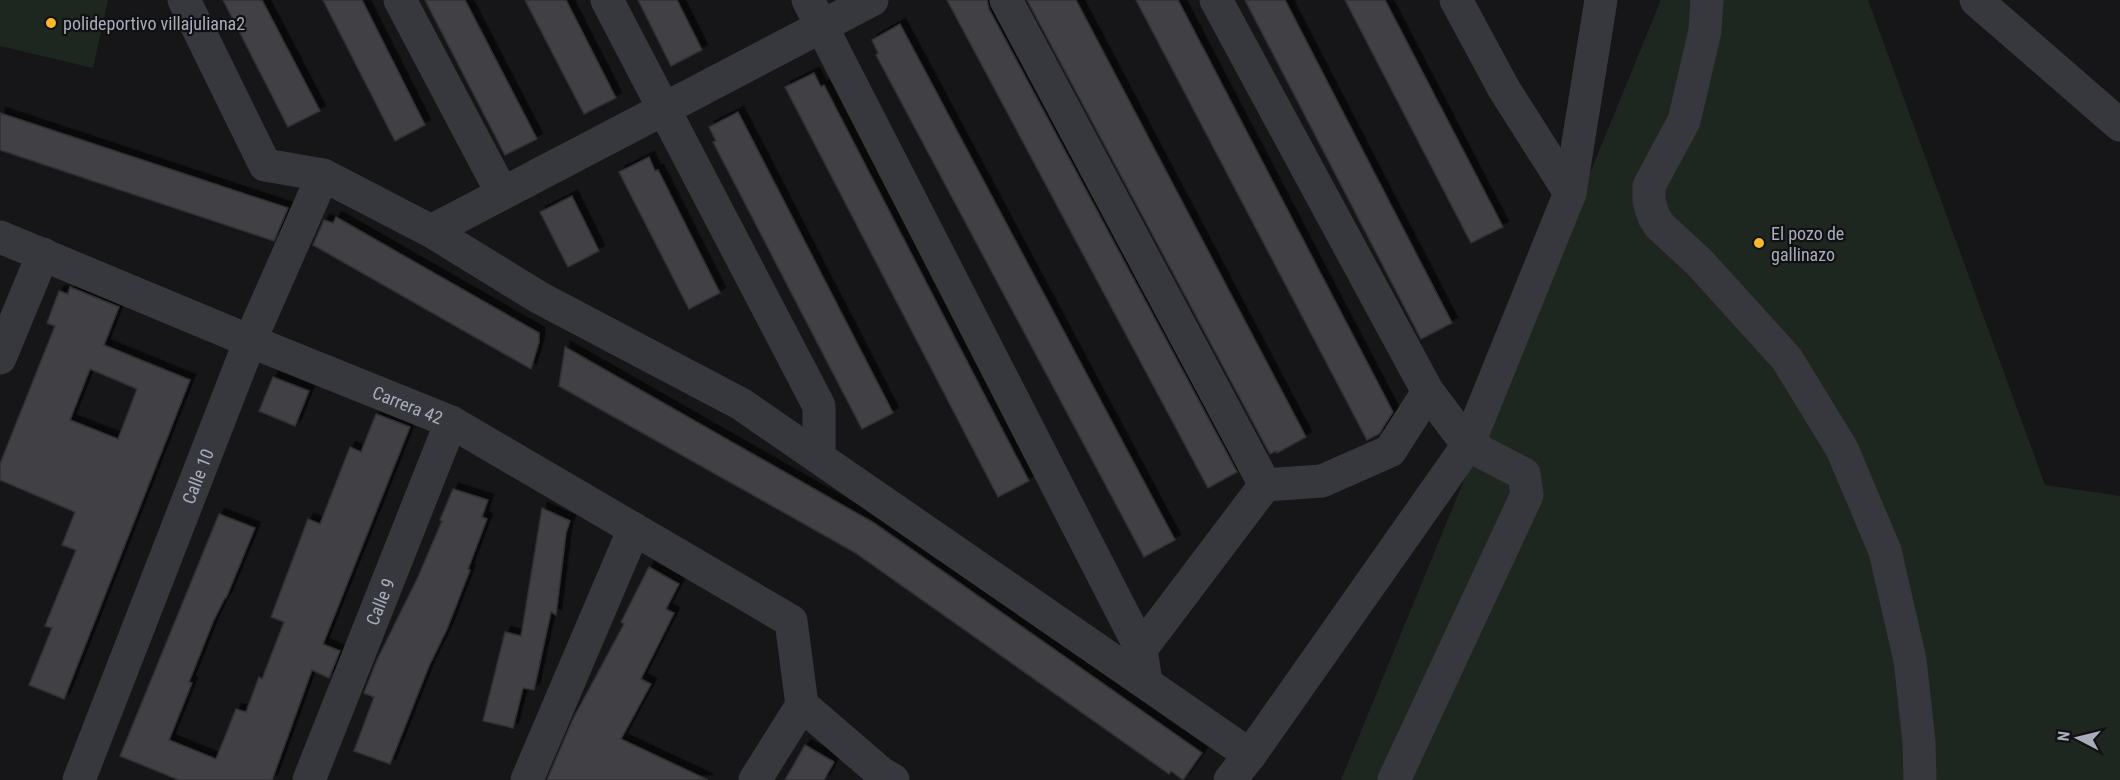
<svg xmlns="http://www.w3.org/2000/svg" width="2120" height="780" font-family="'Roboto Condensed',sans-serif">
<style>
.park{fill:#1e271f}
.building{fill:#404145;stroke:#303034;stroke-width:1.5;fill-rule:evenodd;filter:url(#shadow)}
.lines{fill:none;stroke-linecap:round;stroke-linejoin:round}
.minor{stroke:#37383e;stroke-width:33}
.poi-dot{fill:#fbb62b;stroke:#111113;stroke-width:2}
.labels{text-anchor:middle;dominant-baseline:central;stroke-width:4.5;stroke-linejoin:round;paint-order:stroke}
.poi-label{font-size:18px;fill:#a7adb9;stroke:#111113;text-anchor:start}
.street-label{font-size:18px;fill:#a7adb9;stroke:#111113}
</style>
<defs>
<filter id="shadow"><feDropShadow dx="5.5" dy="-5.5" stdDeviation="0" flood-color="#0009"/></filter>
</defs>
<rect width="100%" height="100%" fill="#161618"/>
<g class="park">
<path d="M0,0H108L93,68L0,46Z"/>
<path d="M1661,0H1868L2045,485L2120,496V780H1341Z"/>
</g>
<g class="building">
<path d="M223,0H262L320,111L288,127Z"/>
<path d="M323,0H362L425,125L395,141Z"/>
<path d="M425,0H465L537,139L505,155Z"/>
<path d="M525,0H566L616,98L584,114Z"/>
<path d="M638,0H677L702,50L671,66Z"/>
<path d="M947,0H987L989,9L1237,472L1208,488Z"/>
<path d="M1027,0H1076L1306,437L1277,453L1276,451L1270,454Z"/>
<path d="M1136,0H1178L1393,412L1379,434L1367,440Z"/>
<path d="M1245,0H1285L1452,323L1421,339Z"/>
<path d="M1345,0H1385L1503,227L1471,243Z"/>
<path d="M900,24L1175,540L1144,557L876,55L878,53L872,40Z"/>
<path d="M814,73L821,87L824,85L855,145L1029,481L998,497L785,87Z"/>
<path d="M738,112L893,413L862,429L713,142L716,141L709,127Z"/>
<path d="M0,113L215,184L288,208L274,241L87,179L0,150Z"/>
<path d="M649,157L655,171L658,170L720,293L689,309L619,172Z"/>
<path d="M572,196L599,251L568,267L540,212Z"/>
<path d="M336,217L539,333V342L531,369L313,245L324,220L333,223Z"/>
<path d="M70,287L119,307L104,345L190,380L64,699L29,685L52,628L45,626L76,550L62,545L75,512L0,480V464L55,326L47,323L59,291L68,294ZM90,369L137,389L118,439L70,420Z"/>
<path d="M565,347L874,523L1202,753L1183,780L1171,771L1169,774L854,552L559,386Z"/>
<path d="M273,377L309,391L295,426L259,411Z"/>
<path d="M376,414L410,427L323,644L340,651L329,678L312,670L272,780H179L120,756L219,514L255,528L226,598H225L213,622L189,682L192,683L169,740L216,759L236,709L246,712L259,677L262,679L284,622L271,617L308,519L320,524L350,447L361,452Z"/>
<path d="M453,489L488,500L482,517L487,519L468,569L470,570L447,629L429,666L390,764L354,751L374,697L364,693L377,660L418,577L442,521L440,520Z"/>
<path d="M542,508L570,521L566,533L556,615L551,612L534,690L523,688L513,728L483,721L505,632L521,636Z"/>
<path d="M649,567L679,584L666,609L674,613L641,679L651,684L621,739L708,780H547L573,719L624,624L621,622Z"/>
<path d="M805,745L834,762L824,780H785Z"/>
</g>
<g class="lines">
<g class="minor">
<path d="M184,0L265,165L323,175L431,231L540,298L741,404L1250,755"/>
<path d="M400,0L502,193"/>
<path d="M607,0L819,406V457"/>
<path d="M808,0L1141,649L1146,682"/>
<path d="M1006,0L1265,485"/>
<path d="M1216,0L1428,392L1468,445L1524,474L1527,495L1394,780"/>
<path d="M1456,0L1504,89L1570,193"/>
<path d="M1707,0L1705,31L1684,121L1649,186V201L1654,217L1660,226L1699,262L1787,359L1842,449L1885,551L1910,660L1919,742L1920,780"/>
<path d="M1976,0L2120,125"/>
<path d="M431,231L872,0"/>
<path id="s1" d="M0,237L250,341L451,422L791,621L802,705L755,780"/>
<path d="M0,358L43,254"/>
<path d="M1141,649L1265,485L1322,481L1390,451L1428,392"/>
<path d="M802,705L881,773L893,780"/>
<path id="s2" d="M79,780L250,341L323,175"/>
<path id="s3" d="M309,780L451,422"/>
<path d="M527,780L634,529"/>
<path d="M1230,780L1250,755L1468,445L1570,193L1601,0"/>
</g>
</g>
<g class="poi-dot">
<circle cx="51" cy="23" r="6"/>
<circle cx="1759" cy="243" r="6"/>
</g>
<g class="labels">
<g class="poi-label">
<text x="63" y="23">polideportivo villajuliana2</text>
<text x="1771" y="233">El pozo de<tspan x="1771" dy="21">gallinazo</tspan></text>
</g>
<g class="street-label">
<text stroke="none"><textPath href="#s1" startOffset="441">Carrera 42</textPath></text>
<text stroke="none"><textPath href="#s2" startOffset="326">Calle 10</textPath></text>
<text stroke="none"><textPath href="#s3" startOffset="192">Calle 9</textPath></text>
</g>
</g>
<g transform="translate(2078 738) rotate(277)" stroke="#111113" stroke-width="4.5" paint-order="stroke">
<path d="M0-4.5L10 22L0 15L-10 22Z" fill="#a7adb9"/>
<text y="-9" font-size="16" font-weight="bold" text-anchor="middle" fill="#a7adb9">N</text>
</g>
</svg>
